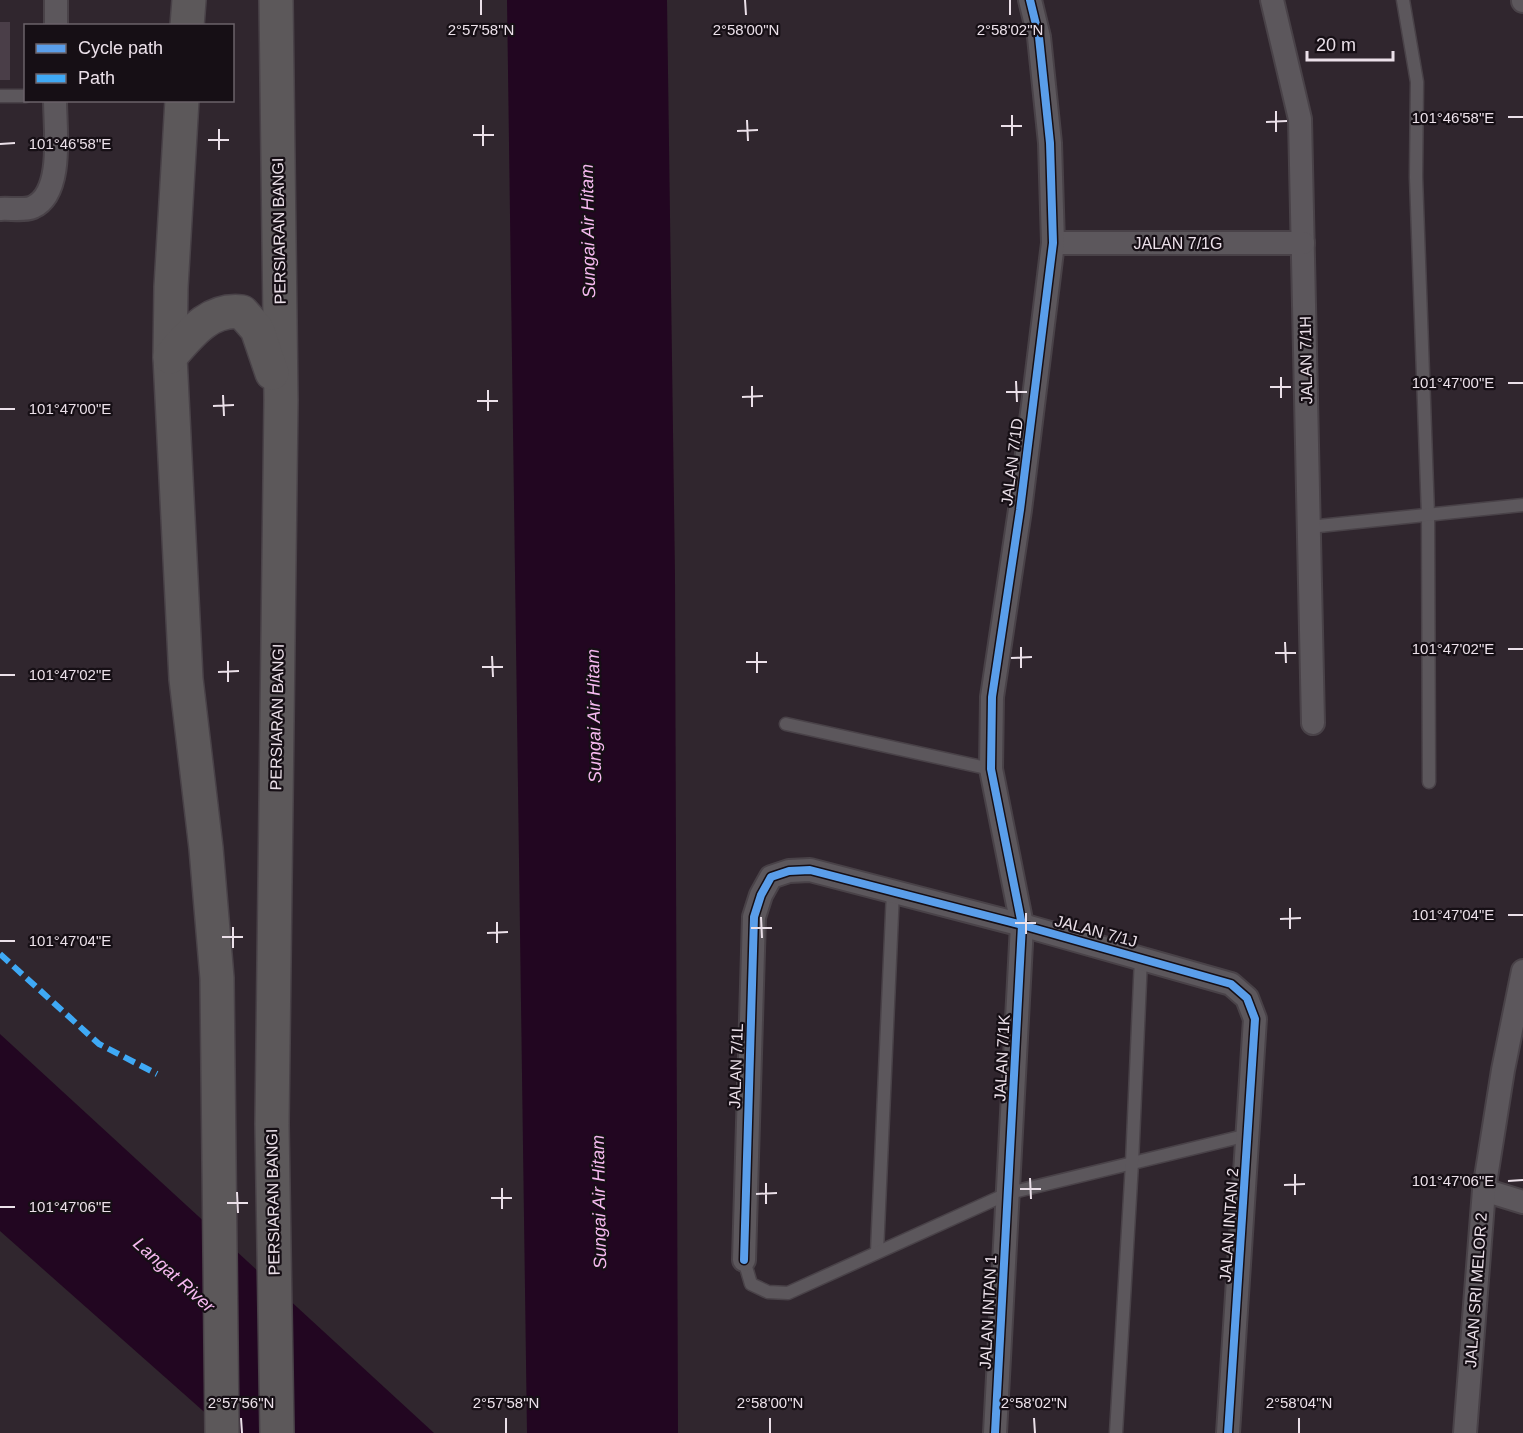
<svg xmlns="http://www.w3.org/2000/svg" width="1523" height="1433" font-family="Arial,sans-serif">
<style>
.water{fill:#220621}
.building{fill:#4a3e48}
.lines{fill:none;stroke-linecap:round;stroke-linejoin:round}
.service-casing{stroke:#494248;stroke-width:15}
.minor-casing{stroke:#494248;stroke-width:26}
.secondary-casing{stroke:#494248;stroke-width:36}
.service{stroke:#5c575c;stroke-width:12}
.minor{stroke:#5c575c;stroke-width:22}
.secondary{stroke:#5c585a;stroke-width:33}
.quiet{stroke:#3fa9f5;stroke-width:6;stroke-dasharray:12 6;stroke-linecap:butt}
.cycleway-casing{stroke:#160f15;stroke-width:11}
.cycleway{stroke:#5a9eea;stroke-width:8}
.ticks{fill:none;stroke:#ebe0e9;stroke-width:2}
.labels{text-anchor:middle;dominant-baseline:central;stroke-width:4.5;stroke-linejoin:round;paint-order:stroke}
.street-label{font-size:16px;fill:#ebe0e9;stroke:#160f15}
.water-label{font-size:18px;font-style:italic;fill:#f6b9f0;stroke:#160f15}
.ticks-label{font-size:15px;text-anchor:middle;fill:#ebe0e9;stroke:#160f15;stroke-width:4.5;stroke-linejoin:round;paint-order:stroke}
</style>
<rect width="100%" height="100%" fill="#30262e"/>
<g class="water">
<path d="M507,0H667L675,575L678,1433H527Z"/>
<path d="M0,1034L434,1433H228L0,1231Z"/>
</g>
<rect class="building" x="0" y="22" width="10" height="58"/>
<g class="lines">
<g class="service-casing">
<g id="service">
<path d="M1403,0L1417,82L1416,177L1428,515L1429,782"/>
<path d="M0,96H26"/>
<path d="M1309,527L1523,505"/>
<path d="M786,724L991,769"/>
<path d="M877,1252L893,891"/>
<path d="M744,1260L751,1284L768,1292L788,1293L1009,1193L1248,1135"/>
<path d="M1116,1433L1132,1163L1141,958"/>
</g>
</g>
<g class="minor-casing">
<g id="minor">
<path d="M1272,0L1300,119L1313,723"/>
<path d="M1523,0V1"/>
<path d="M56,26V0"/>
<path d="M0,209C9,208 25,211 33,207C64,193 55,129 55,100"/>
<path d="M1053,243H1303"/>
<path d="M1484,1190L1523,1202"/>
<path d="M744,1260L754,917L761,895L771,877L789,871L810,870L1022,925L1231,984L1247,998L1255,1019L1228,1433"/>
<path d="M995,1433L1022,925L991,769L992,697L1020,510L1053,243L1050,143L1039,37L1030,0"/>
<path d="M1465,1433L1484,1190L1503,1070L1523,971"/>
</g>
</g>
<g class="secondary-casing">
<g id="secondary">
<path d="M276,0L281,400L272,1124L277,1433"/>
<path d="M187,26L189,0"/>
<path d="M182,100L171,287L170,357L186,679L206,848L217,978L222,1433"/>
<path d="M170,357C190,334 209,308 242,312L257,329L272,373"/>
</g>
</g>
<use href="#service" class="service"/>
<use href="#minor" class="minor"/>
<use href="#secondary" class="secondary"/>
<path class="quiet" d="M0,954L99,1044L157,1074"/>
<g class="cycleway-casing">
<g id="cycleway">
<path d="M744,1260L754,917L761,895L771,877L789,871L810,870L1022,925L1231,984L1247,998L1255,1019L1228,1433"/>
<path d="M995,1433L1022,925L991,769L992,697L1020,510L1053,243L1050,143L1039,37L1030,0"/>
</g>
</g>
<use href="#cycleway" class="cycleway"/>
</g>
<path class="ticks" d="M481,0V15M745,0L746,15M1010,0V15M1276,111V132M1012,115V136M1508,117H1523M747,120L748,141M1266,122L1287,121M483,125V146M1001,126H1022M219,129V150M737,131L758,130M473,135H494M208,140H229M0,144L15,143M1281,377V398M1016,381L1017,402M1508,383H1523M752,386V407M1270,387H1291M488,390V411M1006,392H1027M223,395L224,416M742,397L763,396M477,401H498M213,406L234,405M0,409H15M1285,642L1286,663M1021,647V668M1508,649H1523M757,652V673M1275,653H1296M492,656L493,677M1011,658L1032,657M228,661V682M746,662H767M482,667H503M218,672L239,671M0,675H15M1290,908V929M1026,913V934M1508,915H1523M761,917L762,938M1280,919L1301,918M497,922V943M1015,923H1036M233,927V948M751,928H772M487,933L508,932M222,937H243M0,941H15M1295,1174V1195M1030,1178L1031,1199M1508,1181L1523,1180M766,1183V1204M1284,1185L1305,1184M502,1188V1209M1020,1189H1041M237,1192L238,1213M756,1194L777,1193M491,1198H512M227,1203H248M0,1207H15M241,1418L242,1433M506,1418V1433M770,1418V1433M1034,1418L1035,1433M1299,1418V1433"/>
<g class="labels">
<g class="street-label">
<text transform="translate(279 231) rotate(-91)">PERSIARAN BANGI</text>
<text x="1178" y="243">JALAN 7/1G</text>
<text transform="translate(1306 360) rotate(-91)">JALAN 7/1H</text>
<text transform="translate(1012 462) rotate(-83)">JALAN 7/1D</text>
<text transform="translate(277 717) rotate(-89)">PERSIARAN BANGI</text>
<text transform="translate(1096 931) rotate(15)">JALAN 7/1J</text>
<text transform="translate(1002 1058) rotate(-87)">JALAN 7/1K</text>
<text transform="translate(736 1066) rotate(-88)">JALAN 7/1L</text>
<text transform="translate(273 1202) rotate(-91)">PERSIARAN BANGI</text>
<text transform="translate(1229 1225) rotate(-86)">JALAN INTAN 2</text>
<text transform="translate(1476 1290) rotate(-86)">JALAN SRI MELOR 2</text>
<text transform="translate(988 1312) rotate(-87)">JALAN INTAN 1</text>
</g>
<g class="water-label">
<text transform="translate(588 231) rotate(-91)">Sungai Air Hitam</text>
<text transform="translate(594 716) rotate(-91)">Sungai Air Hitam</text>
<text transform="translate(599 1202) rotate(-91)">Sungai Air Hitam</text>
<text transform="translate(174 1275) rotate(42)">Langat River</text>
</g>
</g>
<g class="ticks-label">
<text x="481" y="35">2°57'58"N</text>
<text x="746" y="35">2°58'00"N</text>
<text x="1010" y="35">2°58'02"N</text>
<text x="1453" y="123">101°46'58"E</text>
<text x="70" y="149">101°46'58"E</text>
<text x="1453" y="388">101°47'00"E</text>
<text x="70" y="414">101°47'00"E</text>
<text x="1453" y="654">101°47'02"E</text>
<text x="70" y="680">101°47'02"E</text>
<text x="1453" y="920">101°47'04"E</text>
<text x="70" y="946">101°47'04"E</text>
<text x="1453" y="1186">101°47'06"E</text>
<text x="70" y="1212">101°47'06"E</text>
<text x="241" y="1408">2°57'56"N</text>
<text x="506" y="1408">2°57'58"N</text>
<text x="770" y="1408">2°58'00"N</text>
<text x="1034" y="1408">2°58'02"N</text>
<text x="1299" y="1408">2°58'04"N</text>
</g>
<rect x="24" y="24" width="210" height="78" fill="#160f15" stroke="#6b636a" stroke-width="1.5"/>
<rect x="36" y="44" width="30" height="9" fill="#5a9eea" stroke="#6b636a" stroke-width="1.5"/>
<text x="78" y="54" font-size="18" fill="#ebe0e9">Cycle path</text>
<rect x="36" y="74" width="30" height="9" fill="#3fa9f5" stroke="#6b636a" stroke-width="1.5"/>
<text x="78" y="84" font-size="18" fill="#ebe0e9">Path</text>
<path d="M1307 51v9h86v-9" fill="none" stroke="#ebe0e9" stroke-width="3"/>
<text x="1316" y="51" font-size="18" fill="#ebe0e9" stroke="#160f15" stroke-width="4.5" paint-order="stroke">20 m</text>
</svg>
